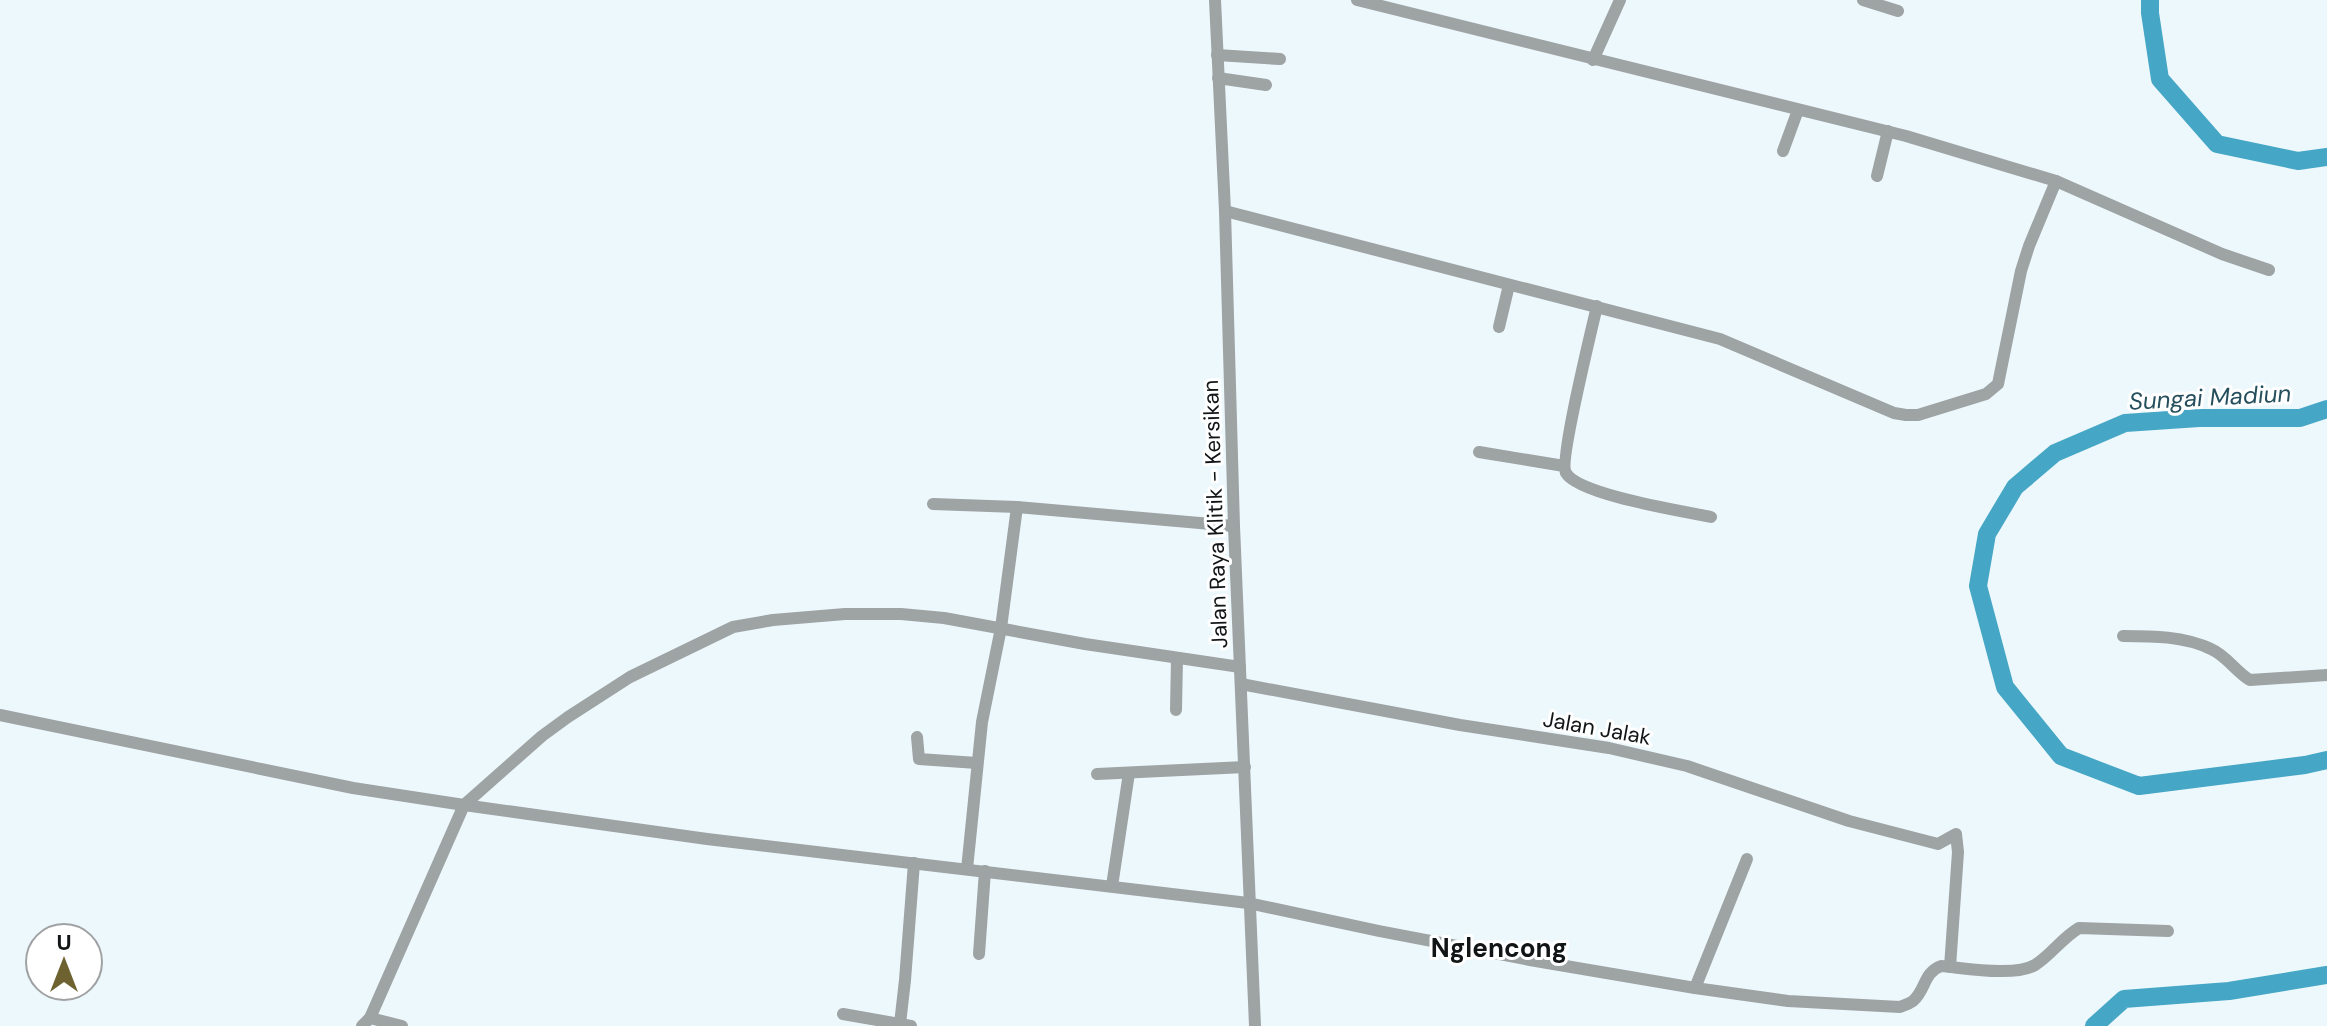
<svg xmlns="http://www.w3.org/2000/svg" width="2327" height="1026" font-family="'DM Sans',sans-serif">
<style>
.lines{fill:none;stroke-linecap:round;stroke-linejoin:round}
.river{stroke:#45a6c5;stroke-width:18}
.minor{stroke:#9ea3a4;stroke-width:12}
.labels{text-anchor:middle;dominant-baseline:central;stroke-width:6;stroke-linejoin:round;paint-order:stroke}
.street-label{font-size:22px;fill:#111516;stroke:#fff}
.water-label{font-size:24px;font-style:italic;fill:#254f5d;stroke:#fff}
.quarter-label{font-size:26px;font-weight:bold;fill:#111516;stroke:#fff}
</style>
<rect width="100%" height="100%" fill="#edf8fd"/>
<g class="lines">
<g class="river">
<path d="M2150,0V13L2160,79L2217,144L2298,161L2327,157"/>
<path d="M2327,409L2300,418H2199L2125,423L2055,453L2015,487L1987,534L1978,586L2005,687L2061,756L2139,786L2305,765L2327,760"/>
<path d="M2094,1026L2124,999L2229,991L2327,975"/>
</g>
<g class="minor">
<path d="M1215,0L1225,211L1234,526L1255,1026"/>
<path d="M1357,0L1906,136L2056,181L2222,254L2269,270"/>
<path d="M1863,0L1898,11"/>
<path d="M1217,55L1280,59"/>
<path d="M1593,60L1620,0"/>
<path d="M1218,78L1266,85"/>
<path d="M1783,151L1798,110"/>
<path d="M1877,176L1888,131"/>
<path d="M1225,211L1720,339L1894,413L1906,415H1918L1986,394L1998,384L2021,271L2029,246L2056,181"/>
<path d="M1597,306C1592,328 1559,462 1566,473C1579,495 1683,511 1711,517"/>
<path d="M1499,327L1509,285"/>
<path d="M1479,452L1564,466"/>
<path d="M933,504L1017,507L1234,526"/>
<path d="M2123,636C2152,636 2184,636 2211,649C2227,656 2236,672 2250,680L2327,675"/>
<path d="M1241,684L1460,725L1609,748L1687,766L1849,821L1938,844L1956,834L1958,852L1950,967"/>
<path d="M1176,710L1177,658"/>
<path d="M0,715L353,788L464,805L542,736L568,717L630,677L733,627L773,620L845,614H901L944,618L1085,644L1240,667"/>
<path d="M917,737L919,759L977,763"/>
<path d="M1097,774L1245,767"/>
<path d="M967,869L982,722L1001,628L1017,507"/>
<path d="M1112,886L1129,773"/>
<path d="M979,954L985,871"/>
<path d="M1695,988L1747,859"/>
<path d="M843,1014L911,1026"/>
<path d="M370,1018L464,805L707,839L1248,903L1379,931L1530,960L1695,988L1788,1001L1900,1007C1905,1005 1909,1004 1913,1001C1926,990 1923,973 1941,966C1965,968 2015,977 2035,965C2051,955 2062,938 2079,928L2168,931"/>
<path d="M900,1024L905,980L914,863"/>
<path d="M362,1026L370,1018L402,1026"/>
</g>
</g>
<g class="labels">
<g class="street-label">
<text transform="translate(1215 514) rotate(-92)">Jalan Raya Klitik - Kersikan</text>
<text transform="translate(1597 728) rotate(10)">Jalan Jalak</text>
</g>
<g class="water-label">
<text transform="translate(2210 397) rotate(-3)">Sungai Madiun</text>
</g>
<g class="quarter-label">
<text x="1499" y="948">Nglencong</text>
</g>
</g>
<g transform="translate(64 962)"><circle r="38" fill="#ffffff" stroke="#a0a1a2" stroke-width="2"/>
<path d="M0-6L14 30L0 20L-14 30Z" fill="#6e6330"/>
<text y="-12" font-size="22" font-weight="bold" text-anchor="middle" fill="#111516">U</text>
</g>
</svg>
